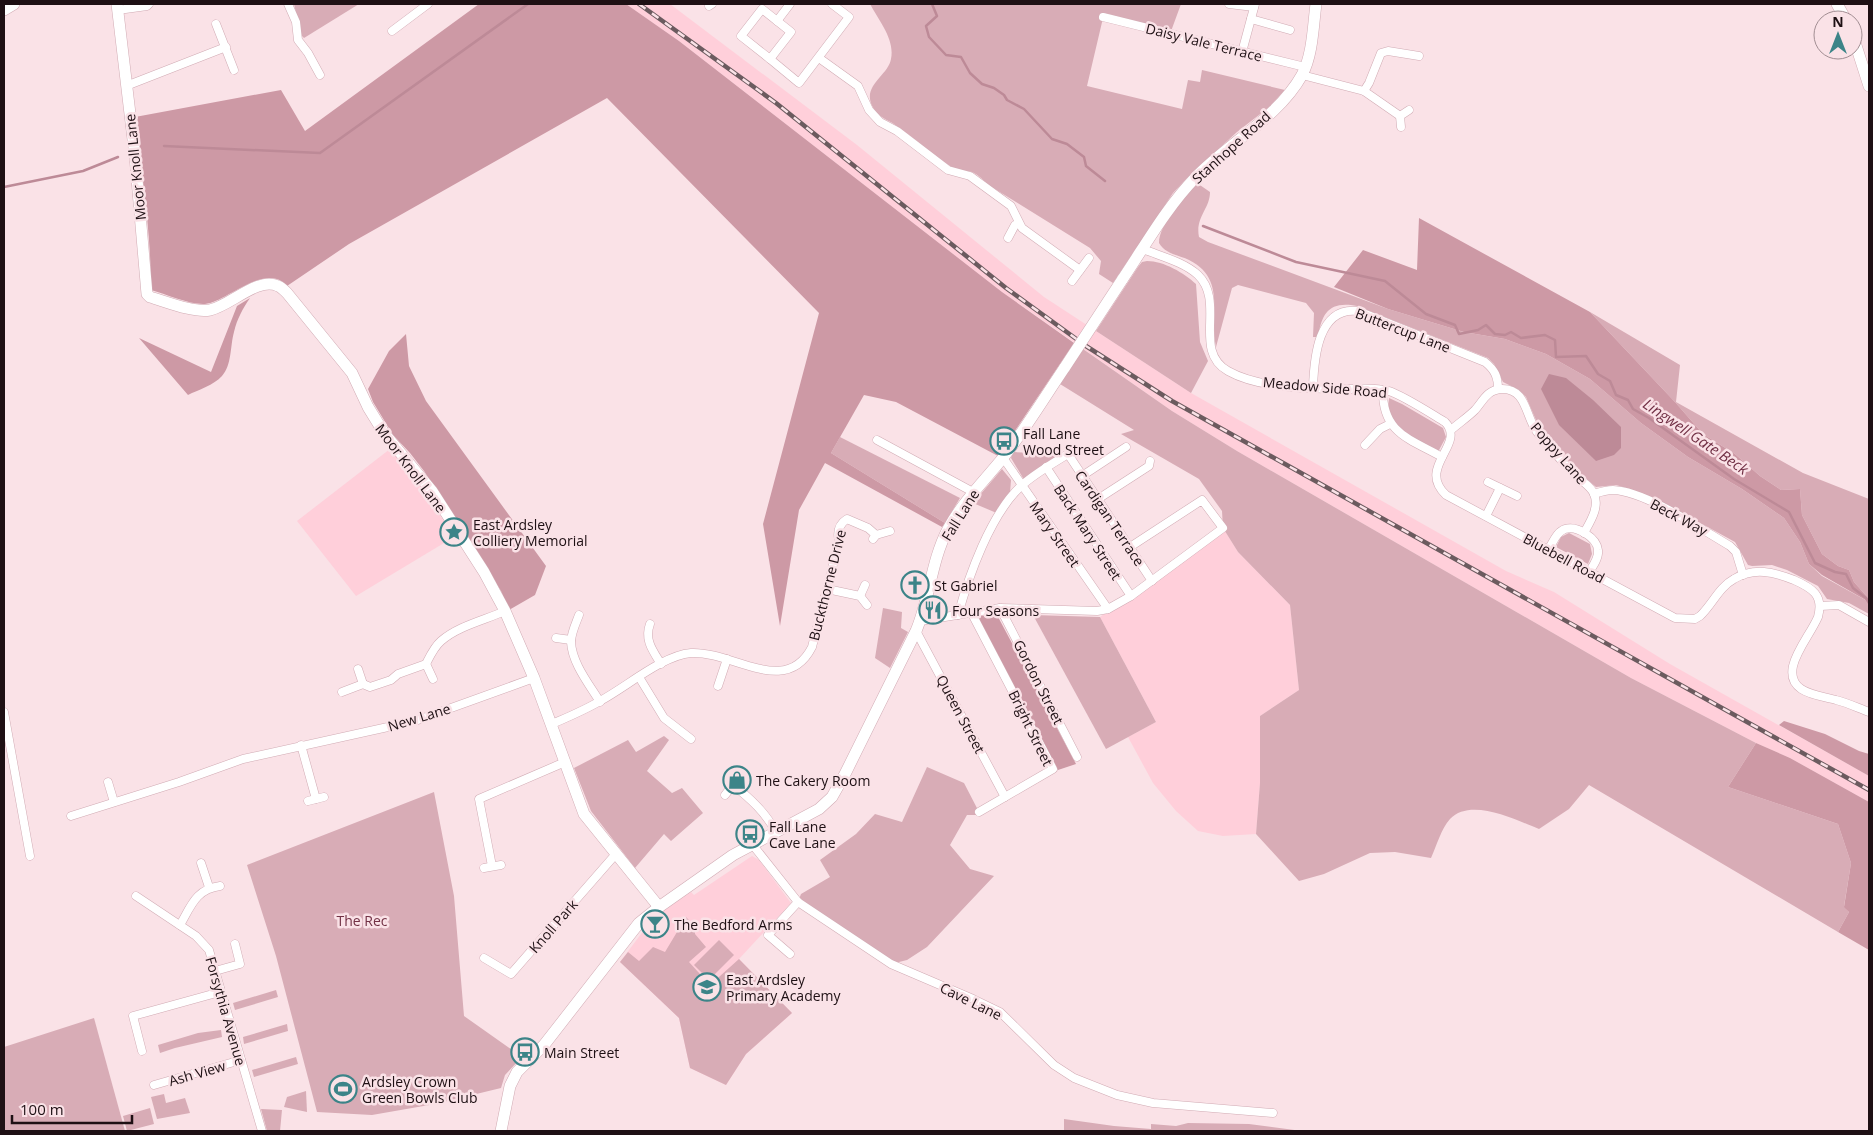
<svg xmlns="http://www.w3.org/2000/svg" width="1873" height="1135" font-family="'Open Sans',sans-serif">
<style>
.built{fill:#ffcfda}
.green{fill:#d8acb6}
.forest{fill:#cd99a5}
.water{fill:#bd8a97}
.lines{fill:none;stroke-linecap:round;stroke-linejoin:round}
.stream{stroke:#bd8a97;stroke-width:2.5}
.street-casing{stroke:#d1abb4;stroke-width:9}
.secondary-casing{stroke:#d1abb4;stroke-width:12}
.street{stroke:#fff;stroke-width:8}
.secondary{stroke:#fff;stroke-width:11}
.rail-casing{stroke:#6c5b5f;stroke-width:4.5}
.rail{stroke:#fae2e7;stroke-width:2.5;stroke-dasharray:8;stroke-linecap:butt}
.secondary-bridge-casing{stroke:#d1abb4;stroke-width:12;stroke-linecap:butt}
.secondary-bridge{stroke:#fff;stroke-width:11}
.labels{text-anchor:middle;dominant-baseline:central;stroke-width:5;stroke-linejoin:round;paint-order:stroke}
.street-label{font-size:14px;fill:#1e1014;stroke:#fae2e7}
.poi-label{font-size:14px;fill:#1e1014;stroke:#fae2e7;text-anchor:start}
.park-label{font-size:14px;fill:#723145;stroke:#fae2e7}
.water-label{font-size:15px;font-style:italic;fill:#713045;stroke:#fae2e7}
</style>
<rect width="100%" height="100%" fill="#fae2e7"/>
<g class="built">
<path d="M626,4H670L857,145L1044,297L1191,393L1506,571L1554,592L1670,664L1869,776V802L1790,758L1756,743L1631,678L1237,451L1172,411L1002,292L679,41Z"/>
<path d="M390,449L423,489L454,537L356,596L297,521Z"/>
<path d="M1223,528L1238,552L1290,605L1299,690L1260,716V783L1256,834L1223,836L1198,831L1176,811L1153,783L1128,737L1156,722L1100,617Z"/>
<path d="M752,856L759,860L791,903L739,959L792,1013L746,1054L726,1085L690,1068L679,1018L620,962L653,918L691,892L694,895Z"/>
</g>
<g class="green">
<path d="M294,4H359L304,38L301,35Z"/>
<path d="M870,4H1181L1170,34L1103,18L1087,86L1182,109L1188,80L1200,82L1202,70L1285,90L1268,108L1237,132L1187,178L1173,193L1113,283L1099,274L1101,261L1090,248L990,186C984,181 979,175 972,172C966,170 959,171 953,168C934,156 917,140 898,127C891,121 882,119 876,112C857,87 888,77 891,59C895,39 879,21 870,4Z"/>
<path d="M1197,183L1210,192C1210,209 1195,217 1199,237L1208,242L1388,309L1464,332L1505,339L1546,354L1590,379L1641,423L1688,457L1742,489L1784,518L1800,542L1809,564L1822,576L1869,602V614L1849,603L1827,599L1818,586L1787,570L1772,565L1752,566L1748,565L1735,542L1662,502L1630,489L1616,485L1596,487L1578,472L1539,427L1526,397L1519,390L1503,382L1494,364L1488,358L1357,306C1330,301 1322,312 1318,337H1313L1314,313L1306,303L1238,285L1232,288L1216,347C1209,315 1227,279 1189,260C1179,255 1165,254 1159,243C1159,224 1185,197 1197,183Z"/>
<path d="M1147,261C1164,261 1184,273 1196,284L1200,342L1208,361L1191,393L1096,331L1138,267L1142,262Z"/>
<path d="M1590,312L1680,365L1676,402L1803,473L1869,499V599L1854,582L1849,570L1838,566L1822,554L1802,515L1800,489L1781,490L1760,476L1735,454L1703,434L1675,402Z"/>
<path d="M1083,349L1172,411L1237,451L1631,678L1756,743L1728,787L1838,824L1851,863L1844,906L1849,912L1838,932L1589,785L1569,809L1539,829C1516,820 1471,797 1450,819C1441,829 1437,845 1431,858L1395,852L1370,853L1324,874L1299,881L1256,834L1260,783V716L1299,690L1290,605L1238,552L1223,528L1222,511L1199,479L1121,434L1134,430L1060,384Z"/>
<path d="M1389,398L1402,404L1443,428L1446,437L1438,452C1417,441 1384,428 1389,398Z"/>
<path d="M840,437L960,498L945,523L831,453Z"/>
<path d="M1013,452L1061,454L1025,478H1023L1011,458Z"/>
<path d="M1002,469L1011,480L1010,493L999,514L973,503Z"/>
<path d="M1569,533L1590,544L1592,554L1588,564L1556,547L1561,537Z"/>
<path d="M883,608L902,612L901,628L908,632L890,668L875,658Z"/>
<path d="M1033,615L1100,617L1156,722L1106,749Z"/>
<path d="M664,736L669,740L647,771L672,793L682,788L703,813L671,841L664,834L635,868L591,811L574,768L628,740L636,752Z"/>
<path d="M927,767L964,783L979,812L982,815H967L950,845L970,869L994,876L927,947L907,960L891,964L798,902L801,894L830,877L820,860L856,834L875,814L902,822Z"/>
<path d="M434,792L454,896L464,1016L522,1057L505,1075L501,1088L435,1104L372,1115L317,1112L276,956L247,865Z"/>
<path d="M686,917L695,926V934L706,947L689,962L710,985L739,959L792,1013L746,1054L726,1085L690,1068L679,1018L620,962L628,952L639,961L653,947L665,952Z"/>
<path d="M719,940L734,955L709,980L694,965Z"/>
<path d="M276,990L278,997L235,1010L233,1003Z"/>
<path d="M94,1018L125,1131H4V1047Z"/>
<path d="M287,1024L288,1031L244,1044L243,1037Z"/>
<path d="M221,1030L222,1037L175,1048L160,1053L158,1045L198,1033Z"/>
<path d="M296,1057L298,1064L254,1077L252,1070Z"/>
<path d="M306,1091L307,1112L284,1107L287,1097Z"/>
<path d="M164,1094L166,1103L185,1098L190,1113L157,1119L151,1097Z"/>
<path d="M150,1108L154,1124L127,1131L123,1116Z"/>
<path d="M261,1109L282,1110L280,1131H267Z"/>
<path d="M1064,1119L1114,1126L1151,1129V1124L1176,1126L1188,1123L1249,1124L1302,1131H1064Z"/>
</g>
<g class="forest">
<path d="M479,4H626L679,41L1002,292L1074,343L998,456L896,402L864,395L831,453L945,523L942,527L825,463L799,510L780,626L763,524L819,313L607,98L349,244L287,286C266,261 227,302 205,304C190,305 166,294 151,290C151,232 142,175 135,117L281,90L305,131Z"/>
<path d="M1419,218L1590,312L1675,402L1703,434L1735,454L1760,476L1781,490L1800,489L1802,515L1822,554L1838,566L1849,570L1854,582L1869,599V602L1822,575L1809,564L1800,542L1784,518L1742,489L1688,457L1641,423L1590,379L1546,354L1505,339L1464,332L1388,309L1334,287L1363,250L1417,270Z"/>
<path d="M250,298C243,308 237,319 234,332C230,346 232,365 222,376C214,385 198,390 188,395L139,338L211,372L237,306Z"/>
<path d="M406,334L409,366L426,401L546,566L535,595L509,610L501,591L464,532L424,471L410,453L393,435L373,402L368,389L389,351Z"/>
<path d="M997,615L1076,764L1058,770L978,619L979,616Z"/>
<path d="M1784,721L1825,734L1859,751L1869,754V776L1779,725Z"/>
<path d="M1756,743L1790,758L1869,802V950L1838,932L1849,912L1844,907L1851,863L1838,824L1728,787Z"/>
</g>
<path class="water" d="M1549,374L1566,378L1593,400L1621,427V448L1614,455L1596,461L1559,425L1541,389Z"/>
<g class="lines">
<g class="stream">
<path d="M932,4L937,16L926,26L929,37L946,55L961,57L970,73L982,84L994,88L1004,95L1007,100L1024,109L1052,139L1067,144L1084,157L1086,166L1105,181"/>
<path d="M164,146L320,153L528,4"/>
<path d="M4,187L83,171L118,157"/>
<path d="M1203,226L1296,262L1385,281L1426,314L1455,325L1459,334L1478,330L1486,325L1495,334L1505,335L1511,332L1521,338L1545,335L1555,340L1556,357L1586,356L1598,374L1610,381L1616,395L1628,400L1633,409L1649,418L1734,479L1789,512L1815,563L1835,572L1846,574L1853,588L1866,598L1869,603"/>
</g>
<g class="street-casing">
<g id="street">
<path d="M288,4L296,22L298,40L308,53L320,75"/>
<path d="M1229,4L1254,7"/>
<path d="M709,6L712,4"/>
<path d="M762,9L791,32L770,59L741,36Z"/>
<path d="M118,10L147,6L149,4"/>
<path d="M1103,17L1305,67"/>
<path d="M1251,19L1290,30"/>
<path d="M777,21L790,4"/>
<path d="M216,24L234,70"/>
<path d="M392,31L428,4"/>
<path d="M1242,52L1255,4"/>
<path d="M819,58L858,86L869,110L880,122L897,131L948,170L970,176L1011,206L1022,228L1080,270"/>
<path d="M770,59L799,83L849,17L832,4"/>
<path d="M1302,75L1364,91L1400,116"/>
<path d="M126,86L226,47"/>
<path d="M1364,91L1369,83L1381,53L1388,51L1419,56"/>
<path d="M1401,127L1400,116L1409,110"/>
<path d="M1008,238L1015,225L1019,224"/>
<path d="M1143,249C1160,256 1184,262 1198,275C1226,302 1192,351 1228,371C1258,388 1308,389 1343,389C1358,389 1374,387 1389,391C1404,396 1430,413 1445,422C1467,444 1416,467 1446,495L1675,618L1695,619L1700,616C1712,605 1719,587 1734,579C1754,567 1774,572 1794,580C1812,588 1824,595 1818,617C1811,633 1797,649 1793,666C1787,694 1819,695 1836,700C1848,703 1858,708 1869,712"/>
<path d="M1072,281L1089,258"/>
<path d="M1313,388C1314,358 1318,306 1358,311L1485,362C1495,370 1498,377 1498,389"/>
<path d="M1383,390C1382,433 1410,439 1442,457"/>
<path d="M1451,430C1459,423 1468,417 1475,410C1483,401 1487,390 1501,389C1527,388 1525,416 1537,432C1549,446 1562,462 1575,475C1581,481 1591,486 1594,494C1600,507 1590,522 1584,533"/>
<path d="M877,440L973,492"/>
<path d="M1365,445L1380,429L1390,424"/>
<path d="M1002,459L1006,462L1108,609"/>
<path d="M1046,467L1131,596"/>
<path d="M1082,476L1126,447"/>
<path d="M1488,482L1517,496"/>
<path d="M1594,494C1600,492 1606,490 1613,490C1645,491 1701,529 1730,546L1736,552L1743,575"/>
<path d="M1098,499L1149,466L1150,461"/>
<path d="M1486,516L1500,488"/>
<path d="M873,539L876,535L890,531"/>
<path d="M1548,550C1553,543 1556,532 1565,529C1577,525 1597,538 1598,550C1599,558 1593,566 1589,572"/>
<path d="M827,589L860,596L867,605"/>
<path d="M860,596L865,585"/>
<path d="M1820,606L1839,605L1869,622"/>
<path d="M1000,608L1077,757"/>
<path d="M971,612L1053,769L979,812"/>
<path d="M579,615C576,623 571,633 571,642C572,663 589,684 600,702"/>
<path d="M958,615C969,575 990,516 1020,487C1034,474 1052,464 1068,454L1152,581"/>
<path d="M920,621L1000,608L1097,611L1108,609L1131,596L1223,528L1202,500L1130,547"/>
<path d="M650,624C644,640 653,651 661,664"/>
<path d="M916,631L1005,797"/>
<path d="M556,638L571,640"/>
<path d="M426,664L433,679"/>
<path d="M358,669L363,684"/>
<path d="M639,677L664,718L691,739"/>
<path d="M718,686L727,659"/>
<path d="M342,692L363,684L370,687L391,680L398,674L426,664C430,656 434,647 441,641C458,626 485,620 505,611"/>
<path d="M4,712L30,856"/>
<path d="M552,724C568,717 585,710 600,701C625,688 663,655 691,653C733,651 786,698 812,647L839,541C837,532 839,524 847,519L868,528L876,535"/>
<path d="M301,745L316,799"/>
<path d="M108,782L114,802"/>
<path d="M733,785C751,799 765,812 776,832"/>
<path d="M725,795L740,776"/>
<path d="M308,801L324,797"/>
<path d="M71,816L179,782L243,759L415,721L534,678"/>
<path d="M752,844L798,902L891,964L973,999L1000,1012L1054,1065L1074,1078L1117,1095L1153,1103L1273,1113"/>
<path d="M201,863L209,887"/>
<path d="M492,866L479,799L565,762"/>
<path d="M484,868L501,865"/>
<path d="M136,896L196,936L209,950L262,1131"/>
<path d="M180,925C191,906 196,889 220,886"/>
<path d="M790,954L768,935L798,902"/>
<path d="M484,958L511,974L615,855"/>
<path d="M215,971L240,964L235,944"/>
<path d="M142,1051L133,1016L220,992"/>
<path d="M154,1085L241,1060"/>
</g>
</g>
<g class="secondary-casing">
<g id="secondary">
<path d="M117,4L135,156L147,294L150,297C167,302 194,313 210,310C230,306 258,276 278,286C281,287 284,290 287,293L352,373L368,407L384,433L432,491L484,572L505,611L534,678L584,814L659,907"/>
<path d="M1837,4L1846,20"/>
<path d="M4,10L14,4"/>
<path d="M1853,36L1869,86"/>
<path d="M1122,280C1145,246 1166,208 1195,178C1228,143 1278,118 1302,75C1313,54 1313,26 1316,4"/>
<path d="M501,1131L510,1086L517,1072L544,1045L639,923L659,907L733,855L819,809L832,797L845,774L916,631C930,598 931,561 948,529C962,503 983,482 1002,459C1025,430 1044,398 1065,367"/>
</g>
</g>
<use href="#street" class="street"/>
<use href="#secondary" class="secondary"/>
<g class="rail-casing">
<path id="rail" d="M639,4L776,103L1006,288L1086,346L1172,401L1869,790"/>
</g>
<use href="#rail" class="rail"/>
<g class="secondary-bridge-casing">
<path id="secondary-bridge" d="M1065,367L1122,280"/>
</g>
<use href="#secondary-bridge" class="secondary-bridge"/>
</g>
<defs>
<g id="bus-ring" transform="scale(1.4375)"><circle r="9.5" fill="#fae2e7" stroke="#3c8488" stroke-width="1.5"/><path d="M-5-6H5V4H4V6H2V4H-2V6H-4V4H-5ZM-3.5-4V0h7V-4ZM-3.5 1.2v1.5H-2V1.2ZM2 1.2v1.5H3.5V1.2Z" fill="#3c8488"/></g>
<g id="sight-ring" transform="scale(1.4375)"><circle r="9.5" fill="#fae2e7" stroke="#3c8488" stroke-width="1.5"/><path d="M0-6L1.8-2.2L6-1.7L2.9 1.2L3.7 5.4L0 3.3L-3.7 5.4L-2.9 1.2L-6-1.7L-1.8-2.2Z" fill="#3c8488"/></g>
<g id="church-ring" transform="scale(1.4375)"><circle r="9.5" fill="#fae2e7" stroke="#3c8488" stroke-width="1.5"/><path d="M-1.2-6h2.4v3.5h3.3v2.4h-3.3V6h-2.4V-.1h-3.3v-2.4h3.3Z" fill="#3c8488"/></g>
<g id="restaurant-ring" transform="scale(1.4375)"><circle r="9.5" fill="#fae2e7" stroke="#3c8488" stroke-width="1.5"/><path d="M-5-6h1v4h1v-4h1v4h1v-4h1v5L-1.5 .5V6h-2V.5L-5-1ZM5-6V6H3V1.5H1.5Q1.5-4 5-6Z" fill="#3c8488"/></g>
<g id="shop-ring" transform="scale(1.4375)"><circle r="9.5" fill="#fae2e7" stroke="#3c8488" stroke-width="1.5"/><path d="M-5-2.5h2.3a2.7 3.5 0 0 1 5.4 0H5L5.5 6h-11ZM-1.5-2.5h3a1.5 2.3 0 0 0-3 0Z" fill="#3c8488"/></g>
<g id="bar-ring" transform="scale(1.4375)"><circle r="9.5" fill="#fae2e7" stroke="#3c8488" stroke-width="1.5"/><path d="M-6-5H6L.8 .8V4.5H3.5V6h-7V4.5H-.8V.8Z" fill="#3c8488"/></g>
<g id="school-ring" transform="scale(1.4375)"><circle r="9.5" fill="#fae2e7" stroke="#3c8488" stroke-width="1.5"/><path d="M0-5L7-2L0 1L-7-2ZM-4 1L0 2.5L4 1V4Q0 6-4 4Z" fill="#3c8488"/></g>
<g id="stadium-ring" transform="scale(1.4375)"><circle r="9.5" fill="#fae2e7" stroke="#3c8488" stroke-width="1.5"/><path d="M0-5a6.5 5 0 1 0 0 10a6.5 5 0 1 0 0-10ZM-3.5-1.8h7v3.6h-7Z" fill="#3c8488"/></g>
</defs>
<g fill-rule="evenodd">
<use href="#bus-ring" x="1004" y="441"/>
<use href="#sight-ring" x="454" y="532"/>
<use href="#church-ring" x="915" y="585"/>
<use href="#restaurant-ring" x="933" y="610"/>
<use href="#shop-ring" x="737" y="780"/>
<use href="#bus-ring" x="750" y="834"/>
<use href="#bar-ring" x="655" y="924"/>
<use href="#school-ring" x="707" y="987"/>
<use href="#bus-ring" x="525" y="1052"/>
<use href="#stadium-ring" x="343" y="1089"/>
</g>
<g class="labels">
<g class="street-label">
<text transform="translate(1204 42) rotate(14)">Daisy Vale Terrace</text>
<text transform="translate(1231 147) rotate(-42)">Stanhope Road</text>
<text transform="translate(135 167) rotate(-96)">Moor Knoll Lane</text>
<text transform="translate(1403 330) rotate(21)">Buttercup Lane</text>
<text transform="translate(1325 387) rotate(5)">Meadow Side Road</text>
<text transform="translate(1559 453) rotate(49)">Poppy Lane</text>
<text transform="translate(411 468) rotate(53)">Moor Knoll Lane</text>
<text transform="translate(960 515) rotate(-58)">Fall Lane</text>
<text transform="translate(1679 517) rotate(28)">Beck Way</text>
<text transform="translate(1110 518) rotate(56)">Cardigan Terrace</text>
<text transform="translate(1088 532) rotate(57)">Back Mary Street</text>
<text transform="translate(1055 534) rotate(55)">Mary Street</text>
<text transform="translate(1564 558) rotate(28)">Bluebell Road</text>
<text transform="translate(827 585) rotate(-76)">Buckthorne Drive</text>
<text transform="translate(1039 682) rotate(63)">Gordon Street</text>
<text transform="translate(961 714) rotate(62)">Queen Street</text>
<text transform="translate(419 717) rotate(-17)">New Lane</text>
<text transform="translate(1031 728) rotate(64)">Bright Street</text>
<text transform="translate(553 926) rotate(-49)">Knoll Park</text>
<text transform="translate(971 1001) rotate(26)">Cave Lane</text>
<text transform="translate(226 1011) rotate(74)">Forsythia Avenue</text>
<text transform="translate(197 1073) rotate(-16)">Ash View</text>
</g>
<g class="poi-label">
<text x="1023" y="433">Fall Lane<tspan x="1023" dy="16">Wood Street</tspan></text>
<text x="473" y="524">East Ardsley<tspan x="473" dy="16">Colliery Memorial</tspan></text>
<text x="934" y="585">St Gabriel</text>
<text x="952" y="610">Four Seasons</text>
<text x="756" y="780">The Cakery Room</text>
<text x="769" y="826">Fall Lane<tspan x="769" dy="16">Cave Lane</tspan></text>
<text x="674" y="924">The Bedford Arms</text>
<text x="726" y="979">East Ardsley<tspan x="726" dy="16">Primary Academy</tspan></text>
<text x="544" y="1052">Main Street</text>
<text x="362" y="1081">Ardsley Crown<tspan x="362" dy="16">Green Bowls Club</tspan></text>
</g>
<g class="park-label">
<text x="362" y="920">The Rec</text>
</g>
<g class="water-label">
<text transform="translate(1696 436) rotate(34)">Lingwell Gate Beck</text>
</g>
</g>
<rect width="1873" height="1135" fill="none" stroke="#1e1014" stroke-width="10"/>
<g transform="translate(1838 35)"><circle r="24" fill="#fae2e7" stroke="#a28e93"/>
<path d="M0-4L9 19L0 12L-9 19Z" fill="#3c8488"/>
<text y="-8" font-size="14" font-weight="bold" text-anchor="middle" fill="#1e1014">N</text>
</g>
<path d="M12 1115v8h120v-8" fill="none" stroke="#1e1014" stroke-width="2.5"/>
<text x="20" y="1115" font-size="15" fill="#1e1014" stroke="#fae2e7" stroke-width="4" paint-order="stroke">100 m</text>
</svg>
